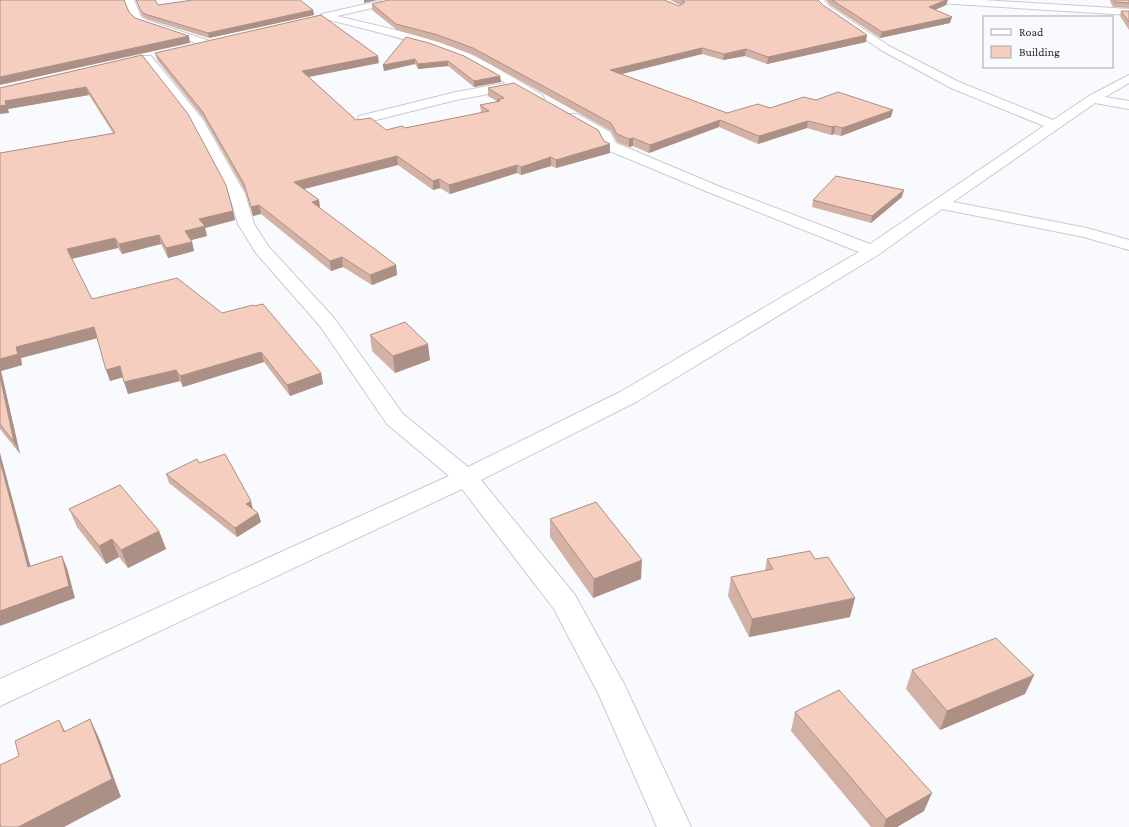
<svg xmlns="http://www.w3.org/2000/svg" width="1129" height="827" font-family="'Crimson Pro',serif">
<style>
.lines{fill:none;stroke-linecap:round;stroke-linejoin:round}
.minor-casing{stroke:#c9cbd2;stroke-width:2}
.minor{fill:#fff;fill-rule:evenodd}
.wall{fill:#d3b1a4}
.shaded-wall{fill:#ac9086}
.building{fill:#f5cebf;stroke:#ac9086}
</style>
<rect width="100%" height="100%" fill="#f8fafe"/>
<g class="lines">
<g class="minor-casing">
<g id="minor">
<path d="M124,0H134L141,17L146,20L210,41L211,43L210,45H202L138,24L132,18Z"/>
<path d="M384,0H401L399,2L337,16C382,27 428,36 470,54C495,66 519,81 542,95L544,98L542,101H534L515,89L456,100L364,123L359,122L358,119L359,116L456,92L506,83C446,46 388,35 322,18L320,16L322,14Z"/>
<path d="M814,0H824L829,6L889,46L959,82L1053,120L1089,96L1129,75V83L1105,97L1129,101V109L1095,103L953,202L1087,228L1129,240V250L1084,237L942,209L878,255L636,402L481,480L575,595L624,684L691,827H657L599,695L554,609L462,489L0,706V679L449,476L387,424L320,326L256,253L238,224L229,194L191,121L143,60L141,58L143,56H151L203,120L245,194L254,224L268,246L334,318L403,414L468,467L620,392L859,252L708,192L605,149L599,137L567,120L566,117L567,114H577L610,132L616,143L718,186L870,244L1044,126L951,88L881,50L823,10Z"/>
<path d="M933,0H983L1129,9V15L938,3Z"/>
</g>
</g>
<use href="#minor" class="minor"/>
</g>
<g class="wall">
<path d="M136,0H155L158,5L313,10L314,15L209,38L147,19L142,16Z"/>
<path d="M670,0H818L823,5L866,42L767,64L745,56L723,60L702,54L621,74L727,113L770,108L816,100L891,117L841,136L834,134L831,135L807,128L758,144L719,127L649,153L633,146L629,147L617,142L611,131L474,55L439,42L397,30L372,10V4L679,6L680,5Z"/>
<path d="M826,0H948L946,5L935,10L950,23L880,38L830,5Z"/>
<path d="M1110,0H1129V8L1113,7L1110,1Z"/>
<path d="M1121,11H1129V30L1120,16Z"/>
<path d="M406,37L500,76L501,82L474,87L448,66L418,69L415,64L384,71L383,65Z"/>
<path d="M155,53L379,63L309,77L356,120L386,130L405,128L481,113L480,105L497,102V101L488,96V88L610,144V153L556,168L551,166L521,175L517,173L450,194L440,188L433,190L398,165L304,189L319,200L320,208L396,265L397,275L372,285L343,267L331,271L261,214L253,216L246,193L204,119L157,60Z"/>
<path d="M142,55L233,211L235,220L205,228L207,236L191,240L192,242L194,251L168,258L161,244L122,254L118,248L72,259L92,299L222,313L321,373L323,384L290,396L264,362L183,387L180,381L128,394L123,377L110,381L97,338L21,358L22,365L1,371L20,454L0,429V153L113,133L89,95L8,109L9,113L0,88Z"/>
<path d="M902,197L871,223L812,207L813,200Z"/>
<path d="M370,335L430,360L395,373L372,351Z"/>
<path d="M199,463L258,513L261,522L237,537L169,483L166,474Z"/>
<path d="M69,509L159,531L166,549L128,568L119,557L106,564L77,527Z"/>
<path d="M550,519L641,579L593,598L550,537Z"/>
<path d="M767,559L850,617L749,637L728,596L731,577L765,571Z"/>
<path d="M912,670L1034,675L1025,694L940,730L906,689Z"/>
<path d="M795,712L924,811L897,827H871L791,731Z"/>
</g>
<g class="shaded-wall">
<path d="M364,0H377L364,3Z"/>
<path d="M946,0H948L946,5L928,13L929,7Z"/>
<path d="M313,10L314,15L209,38L208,33Z"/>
<path d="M952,17L950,23L880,38L882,32Z"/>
<path d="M867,35L866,42L767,64L768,57Z"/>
<path d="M189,36L190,43L0,85V77Z"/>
<path d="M702,48V54L610,77V70Z"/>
<path d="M746,49L745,56L723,60L724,54Z"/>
<path d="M378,56L379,63L303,78L302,71Z"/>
<path d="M415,59V64L384,71L383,65Z"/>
<path d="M448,61V66L418,69V64Z"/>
<path d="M500,76L501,82L474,87V81Z"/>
<path d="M86,87L89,95L8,109L9,113L0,114V106L5,101Z"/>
<path d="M893,110L891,117L841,136L842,128Z"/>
<path d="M720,120L719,127L649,153L650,145Z"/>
<path d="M808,121L807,128L758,144L759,136Z"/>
<path d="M835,126L834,134L831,135L832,127Z"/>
<path d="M633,138V146L629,147V139Z"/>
<path d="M610,144V153L556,168V160Z"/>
<path d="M397,156L398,165L296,191L294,182Z"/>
<path d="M551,157V166L521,175V167Z"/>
<path d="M517,165V173L450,194L449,185Z"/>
<path d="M439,179L440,188L433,190V181Z"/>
<path d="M904,190L902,197L871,223L872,216Z"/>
<path d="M319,200L320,209L312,202Z"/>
<path d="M259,205L261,214L253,216L251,207Z"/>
<path d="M233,211L235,220L205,228L207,236L188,241L185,231L199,219Z"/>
<path d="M159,235L161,244L122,254L119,244Z"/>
<path d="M115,238L118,248L70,259L67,249Z"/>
<path d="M192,242L194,251L168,258L166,248Z"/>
<path d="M342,257L343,267L331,271L330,261Z"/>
<path d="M396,265L397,275L372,285L370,275Z"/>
<path d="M94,327L98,338L21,358L22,365L1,371L20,454L14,442L0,376V359L16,347Z"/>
<path d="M428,344L430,360L395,373L393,356Z"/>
<path d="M261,352L264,362L183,387L180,376Z"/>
<path d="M120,366L124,377L110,381L106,370Z"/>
<path d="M176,370L180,381L128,394L124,382Z"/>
<path d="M321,373L323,384L290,396L287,385Z"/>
<path d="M0,453L34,579L28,567L0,461Z"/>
<path d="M251,501L253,510L246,504Z"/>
<path d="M258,513L261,522L237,537L235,528Z"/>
<path d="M159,531L166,549L128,568L121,550Z"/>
<path d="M112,539L119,557L106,564L99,546Z"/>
<path d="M62,556L67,568L75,598L0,626V611Z"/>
<path d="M642,560L641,579L593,598L594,579Z"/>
<path d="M855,598L850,617L749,637L752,619Z"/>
<path d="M1034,675L1025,694L940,730L947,711Z"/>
<path d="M90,719L99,738L121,797L64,827H18Z"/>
<path d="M59,720L69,739L64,732Z"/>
<path d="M932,793L924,811L897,827H884L886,819Z"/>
</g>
<g class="building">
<path d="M0,0H124L129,12L135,18L189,36L0,77Z"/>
<path d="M136,0H155L158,5L193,0H300L313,10L208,33L145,14L141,11Z"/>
<path d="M389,0H664L679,6L685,2L682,0H818L823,5L867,35L768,57L746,49L724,54L702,48L610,70L727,113L758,104L770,108L804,97L816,100L838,92L893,110L842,128L835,126L832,127L808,121L759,136L720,120L650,145L633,138L629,139L617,134L611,123L473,48L438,35L396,24L372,4Z"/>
<path d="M832,0H946L929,7L952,17L882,32Z"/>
<path d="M1114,0H1129V3L1115,2Z"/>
<path d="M1121,11H1129V22Z"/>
<path d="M321,15L378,56L302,71L356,120L371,118L386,130L402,126L405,128L489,111L480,105L500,101L497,100L504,98L488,88L514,83L598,130L604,141L610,144L556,160L551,157L521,167L517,165L449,185L439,179L433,181L397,156L294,182L319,200L312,202L396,265L370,275L342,257L330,261L259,205L251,207L244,184L202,111L155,53Z"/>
<path d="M406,37L429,43L464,56L500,76L474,81L448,61L418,64L415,59L383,65Z"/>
<path d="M142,55L188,114L226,185L233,211L199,219L205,226L185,231L192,242L166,248L159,235L119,244L115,238L67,249L92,299L177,278L222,313L253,305L254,306L263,304L321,373L287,385L261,352L180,376L176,370L124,382L120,366L106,370L94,327L16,347L18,354L0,359V153L115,133L86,87L5,101L6,105L0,106V88Z"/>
<path d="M836,176L904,190L872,216L813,200Z"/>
<path d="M405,322L428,344L393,356L370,335Z"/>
<path d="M0,376L14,442L0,424Z"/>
<path d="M225,454L251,501L246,504L258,513L235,528L166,474L197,459L199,463Z"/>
<path d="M0,461L28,567L62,556L69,586L0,611Z"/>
<path d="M120,485L159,531L121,550L112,539L99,546L69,509Z"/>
<path d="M596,502L642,560L594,579L550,519Z"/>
<path d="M810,551L815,559L828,557L855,598L752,619L731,577L773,569L767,559Z"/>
<path d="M996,638L1034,675L947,711L912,670Z"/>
<path d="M839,690L932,793L886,819L795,712Z"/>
<path d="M90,719L112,779L18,827H1L0,824V765L19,756L15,741L59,720L64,732Z"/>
</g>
<rect x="983" y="16" width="130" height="52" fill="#f8fafe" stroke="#a7a8ac"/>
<rect x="991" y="29" width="20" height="6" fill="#ffffff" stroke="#a7a8ac"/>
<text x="1019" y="36" font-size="12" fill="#2d2d30">Road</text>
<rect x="991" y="46" width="20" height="12" fill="#f5cebf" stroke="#a7a8ac"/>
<text x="1019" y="56" font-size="12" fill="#2d2d30">Building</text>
</svg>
